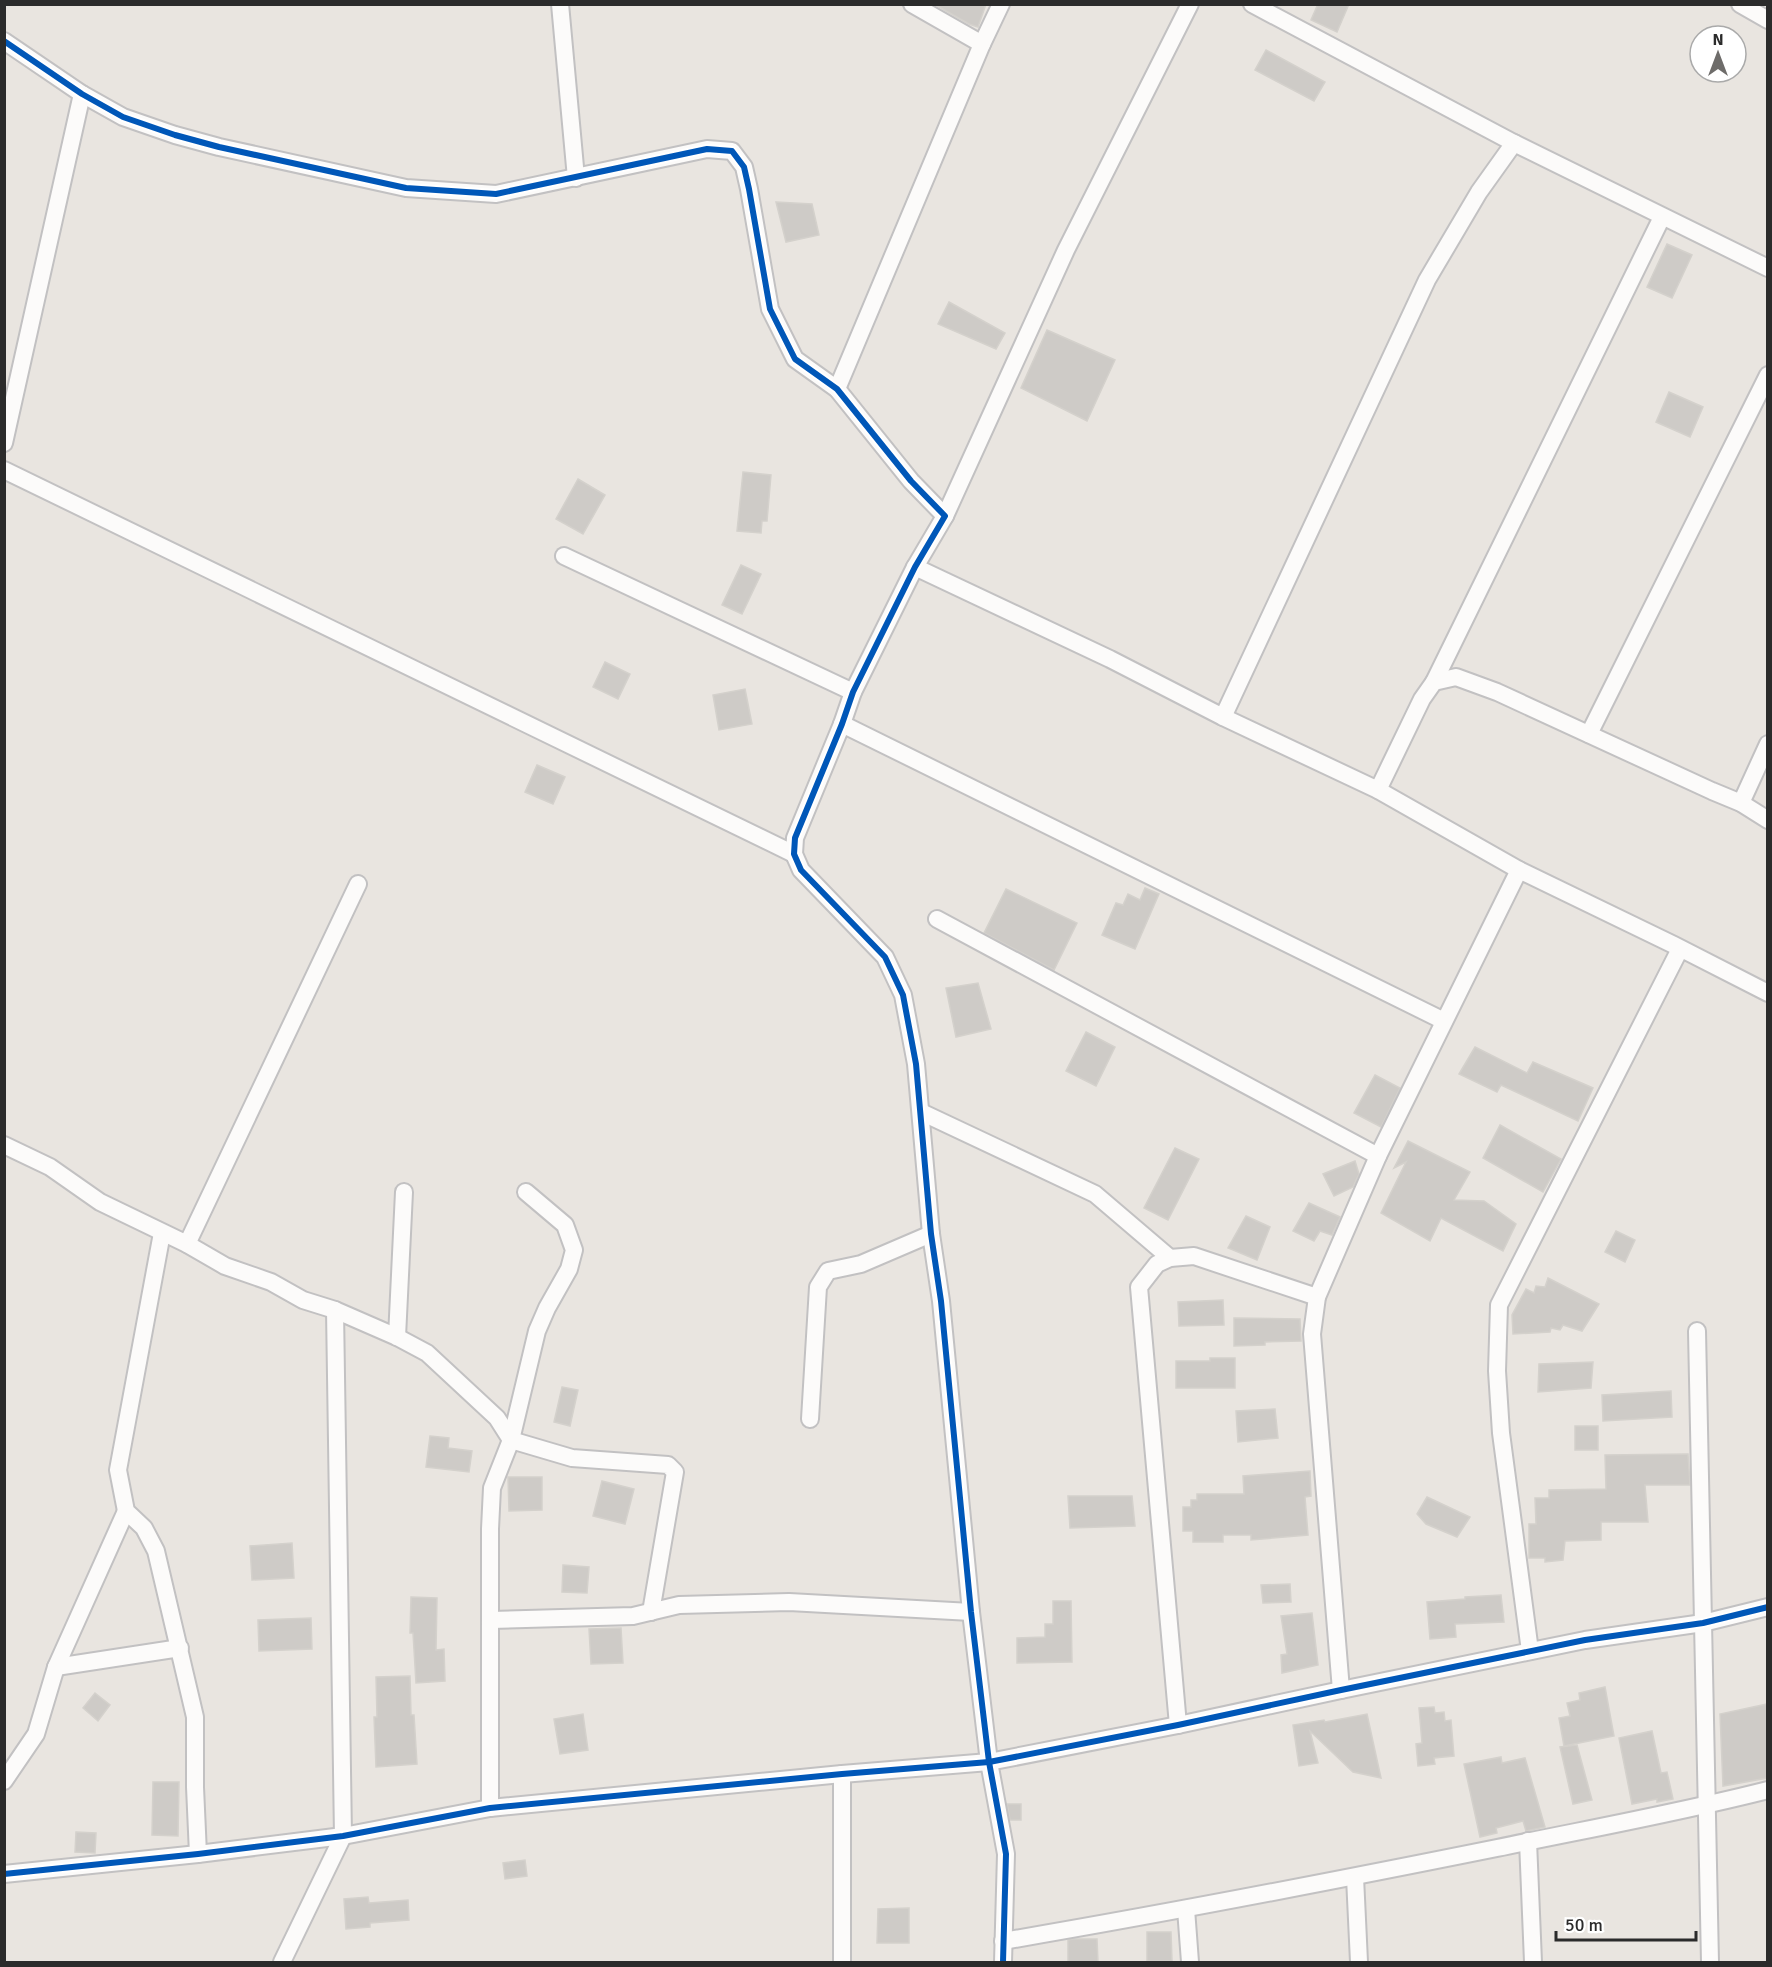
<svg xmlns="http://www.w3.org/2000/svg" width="1772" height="1967" font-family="Signika,sans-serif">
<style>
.building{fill:#cecbc7;stroke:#d4d1cc;stroke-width:1.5}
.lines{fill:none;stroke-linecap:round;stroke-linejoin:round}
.street-casing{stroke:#c2c1c2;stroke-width:20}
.street{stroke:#fcfbfa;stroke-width:16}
.cycleway-casing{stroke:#fff;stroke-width:10}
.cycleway{stroke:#0057b8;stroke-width:6}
</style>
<rect width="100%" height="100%" fill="#e9e5e0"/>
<g class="building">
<path d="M934,4H986L978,27L969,24Z"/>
<path d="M1318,4H1349L1337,32L1311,20Z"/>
<path d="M1266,50L1325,82L1314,101L1255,70Z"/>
<path d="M776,202L812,204L819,235L786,242Z"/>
<path d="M1667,244L1692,255L1672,298L1647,287Z"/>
<path d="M949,302L1005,333L996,349L938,324Z"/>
<path d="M1047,330L1115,360L1087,421L1021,388Z"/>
<path d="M1669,392L1703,407L1690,437L1656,422Z"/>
<path d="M743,472L771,475L767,521H762L761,533L737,531Z"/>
<path d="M578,479L605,495L583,534L556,519Z"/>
<path d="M741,565L761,574L742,614L722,605Z"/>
<path d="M605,662L630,674L618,699L593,687Z"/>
<path d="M745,689L752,724L719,730L713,695Z"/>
<path d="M537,765L565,777L553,804L525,792Z"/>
<path d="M1145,888L1159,894L1135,949L1102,935L1116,903L1123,905L1128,894L1140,900Z"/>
<path d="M1006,889L1077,923L1054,970L984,933Z"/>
<path d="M978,983L991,1029L956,1037L946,988Z"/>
<path d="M1086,1032L1115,1047L1096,1086L1066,1071Z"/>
<path d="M1475,1047L1527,1073L1533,1062L1593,1088L1578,1121L1501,1085L1497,1092L1459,1074Z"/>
<path d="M1375,1075L1400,1088L1381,1127L1354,1113Z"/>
<path d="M1500,1125L1561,1159L1543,1192L1483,1158Z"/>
<path d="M1408,1141L1470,1172L1454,1200L1484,1201L1516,1224L1503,1251L1441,1218L1430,1241L1381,1213L1406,1162L1394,1168Z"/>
<path d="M1175,1148L1199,1159L1168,1220L1144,1208Z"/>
<path d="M1355,1161L1359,1174L1353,1187L1334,1196L1323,1174Z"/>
<path d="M1309,1203L1340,1217L1332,1235L1320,1231L1314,1241L1293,1231Z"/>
<path d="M1246,1216L1270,1227L1257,1260L1228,1248Z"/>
<path d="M1616,1231L1635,1240L1625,1262L1605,1252Z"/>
<path d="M1548,1278L1599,1304L1582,1331L1563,1325L1560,1330L1551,1328L1550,1332L1513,1334L1512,1315L1526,1289L1534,1293L1536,1286L1545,1287Z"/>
<path d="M1223,1300L1224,1325L1179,1326L1178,1302Z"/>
<path d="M1234,1318L1300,1319L1301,1341L1265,1342V1345L1234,1346Z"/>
<path d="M1210,1358H1235V1388H1176V1361H1210Z"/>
<path d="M1593,1362L1591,1388L1538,1392L1539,1364Z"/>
<path d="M562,1387L578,1390L570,1426L554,1422Z"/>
<path d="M1671,1391L1672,1417L1603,1421L1602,1395Z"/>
<path d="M1275,1409L1278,1438L1238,1442L1236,1411Z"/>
<rect x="1575" y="1426" width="23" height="24"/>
<path d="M430,1436L449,1438L448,1448L472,1451L469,1472L426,1467Z"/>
<path d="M1688,1454L1690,1485H1645L1648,1522H1601V1540L1565,1541L1563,1560L1545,1562V1558H1529V1524H1536L1535,1498H1549V1490L1606,1489L1605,1455Z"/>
<path d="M1310,1471L1311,1496L1305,1497L1308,1535L1251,1540V1535H1223V1542H1193V1531H1183V1507H1191V1500H1197V1494H1244L1243,1476Z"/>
<path d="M508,1477H542V1510L509,1511Z"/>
<path d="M602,1481L634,1489L625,1524L593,1516Z"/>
<path d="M1068,1496H1132L1135,1526L1070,1528Z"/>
<path d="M1427,1497L1470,1517L1457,1537L1426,1524L1417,1514Z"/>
<path d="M292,1543L294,1578L252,1580L250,1546Z"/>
<path d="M563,1565L589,1567L587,1593L562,1592Z"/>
<path d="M1290,1584L1291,1602L1263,1603L1261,1585Z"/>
<path d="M1501,1595L1504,1622L1455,1624L1456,1637L1430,1639L1427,1602L1465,1599V1597Z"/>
<path d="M411,1597L437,1598L436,1650L444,1649L445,1681L416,1683L413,1633H410Z"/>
<path d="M1053,1601H1071L1072,1662L1017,1663V1638L1045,1637V1624H1053Z"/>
<path d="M1312,1613L1318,1665L1282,1673L1281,1655L1287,1654L1281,1616Z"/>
<path d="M311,1618L312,1649L259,1651L258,1620Z"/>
<path d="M621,1628L623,1663L591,1664L589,1629Z"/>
<path d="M410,1676L411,1715H414L417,1764L376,1767L374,1717H377L376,1677Z"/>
<path d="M1605,1687L1614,1736L1564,1746L1559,1718L1570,1716L1567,1703L1580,1700L1579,1693Z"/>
<path d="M95,1693L110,1705L98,1721L83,1708Z"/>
<path d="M1767,1704V1778L1723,1786L1720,1714Z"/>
<path d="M1434,1707L1435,1713L1444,1712L1445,1721L1451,1720L1454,1756L1434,1758L1435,1764L1418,1766L1416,1744L1422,1743L1419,1708Z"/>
<path d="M583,1714L588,1750L560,1754L554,1719Z"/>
<path d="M1367,1714L1381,1778L1353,1772L1310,1731L1318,1763L1299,1766L1293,1725L1324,1720L1325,1722Z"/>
<path d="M1652,1731L1661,1773L1667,1772L1673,1799L1657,1802V1799L1632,1804L1619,1738Z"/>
<path d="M1577,1745L1592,1800L1573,1804L1560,1747Z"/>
<path d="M1501,1757L1502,1763L1525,1758L1545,1827L1526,1831L1523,1821L1496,1828L1497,1833L1480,1837L1464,1764Z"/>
<path d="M153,1782H179L178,1836L152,1835Z"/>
<path d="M1007,1804H1021V1820H1010Z"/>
<path d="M76,1832L96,1833L95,1853L75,1852Z"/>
<path d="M525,1860L527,1876L505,1879L503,1863Z"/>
<path d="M368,1897L369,1903L408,1900L409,1920L370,1923V1927L346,1929L344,1899Z"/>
<path d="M909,1908V1943H877L878,1909Z"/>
<path d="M1147,1932H1171L1172,1961H1147Z"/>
<path d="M1073,1939H1097L1098,1962H1068V1940Z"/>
</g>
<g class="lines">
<g class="street-casing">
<g id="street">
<path d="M560,4L576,178"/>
<path d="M912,4L982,44"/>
<path d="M1252,4L1514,143L1768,268"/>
<path d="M1740,4L1768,20"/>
<path d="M4,41L82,94L123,117L175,135L219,147L406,188L496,194L707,149L732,151L744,167L749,189L770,309L795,359L837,389L911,481L945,516L915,567L853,692L842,724L795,838L794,854L801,870L885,957L903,995L916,1064L931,1234L941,1301L971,1612L989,1762L1006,1854L1003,1962"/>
<path d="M837,389L982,44L1001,4"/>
<path d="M4,443L82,94"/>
<path d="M4,470L794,854"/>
<path d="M945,516L1066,250L1190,4"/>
<path d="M564,556L853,692"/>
<path d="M915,567L1110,659L1223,717L1378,790L1519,870L1674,945L1768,993"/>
<path d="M1434,682L1662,217"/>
<path d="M1223,717L1427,280L1479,192L1514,143"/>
<path d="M842,724L1444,1021"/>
<path d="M1589,734L1768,375"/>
<path d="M1378,790L1422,699L1434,682L1456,677L1497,692L1712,791L1741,803L1768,820"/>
<path d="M1741,803L1768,744"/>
<path d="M937,919L1378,1156"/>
<path d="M921,1112L1095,1194L1170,1258"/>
<path d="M4,1145L50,1167L100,1202L187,1244L225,1266L271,1282L303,1300L335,1310L397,1337L427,1353L497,1418L511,1440L492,1488L490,1529V1808"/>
<path d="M526,1192L565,1225L574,1250L569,1269L547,1308L537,1331L511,1440L572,1458L668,1465L675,1472L651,1612"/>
<path d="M162,1233L118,1470L126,1511L144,1528L156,1551L195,1717V1787L198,1854"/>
<path d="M187,1244L358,884"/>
<path d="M1697,1331L1710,1962"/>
<path d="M397,1337L404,1192"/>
<path d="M810,1419L818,1287L828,1271L861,1264L931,1234"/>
<path d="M491,1620L633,1616L679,1605L789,1602L971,1612"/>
<path d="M1530,1651L1501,1433L1497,1371L1499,1305L1680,949"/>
<path d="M56,1667L180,1648"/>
<path d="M1341,1690L1312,1334L1317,1297L1378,1156L1519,870"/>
<path d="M1178,1725L1139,1287L1157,1264L1170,1258L1194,1256L1317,1297"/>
<path d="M842,1774V1962"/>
<path d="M4,1781L36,1734L56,1667L126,1511"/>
<path d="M1528,1841L1533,1962"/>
<path d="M4,1874L198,1854L343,1836L490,1808L842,1774L989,1762L1178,1725L1341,1690L1585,1640L1703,1623L1768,1607"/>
<path d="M1355,1877L1359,1962"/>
<path d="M1186,1909L1190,1962"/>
<path d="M1003,1941C1168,1913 1333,1881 1497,1848C1588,1829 1678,1813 1768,1790"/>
<path d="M282,1962L343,1836L335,1310"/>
</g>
</g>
<use href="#street" class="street"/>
<g class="cycleway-casing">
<g id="cycleway">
<path d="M4,41L82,94L123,117L175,135L219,147L406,188L496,194L707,149L732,151L744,167L749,189L770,309L795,359L837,389L911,481L945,516L915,567L853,692L842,724L795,838L794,854L801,870L885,957L903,995L916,1064L931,1234L941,1301L971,1612L989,1762L1006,1854L1003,1962"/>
<path d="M4,1874L198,1854L343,1836L490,1808L842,1774L989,1762L1178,1725L1341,1690L1585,1640L1703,1623L1768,1607"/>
</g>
</g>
<use href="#cycleway" class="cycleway"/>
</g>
<rect width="1772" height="1967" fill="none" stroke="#2b2b2b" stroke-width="12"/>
<g transform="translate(1718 54)"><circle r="28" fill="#ffffff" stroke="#aaaaaa" stroke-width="1.5"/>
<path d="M0-4.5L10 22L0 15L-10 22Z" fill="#6e6c6a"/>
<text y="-9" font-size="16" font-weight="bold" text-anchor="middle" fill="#2b2b2b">N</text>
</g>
<path d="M1556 1931v9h140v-9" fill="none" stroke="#2b2b2b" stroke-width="3"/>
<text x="1565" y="1931" font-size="18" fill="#2b2b2b" stroke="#ffffff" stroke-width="4.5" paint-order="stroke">50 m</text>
</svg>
